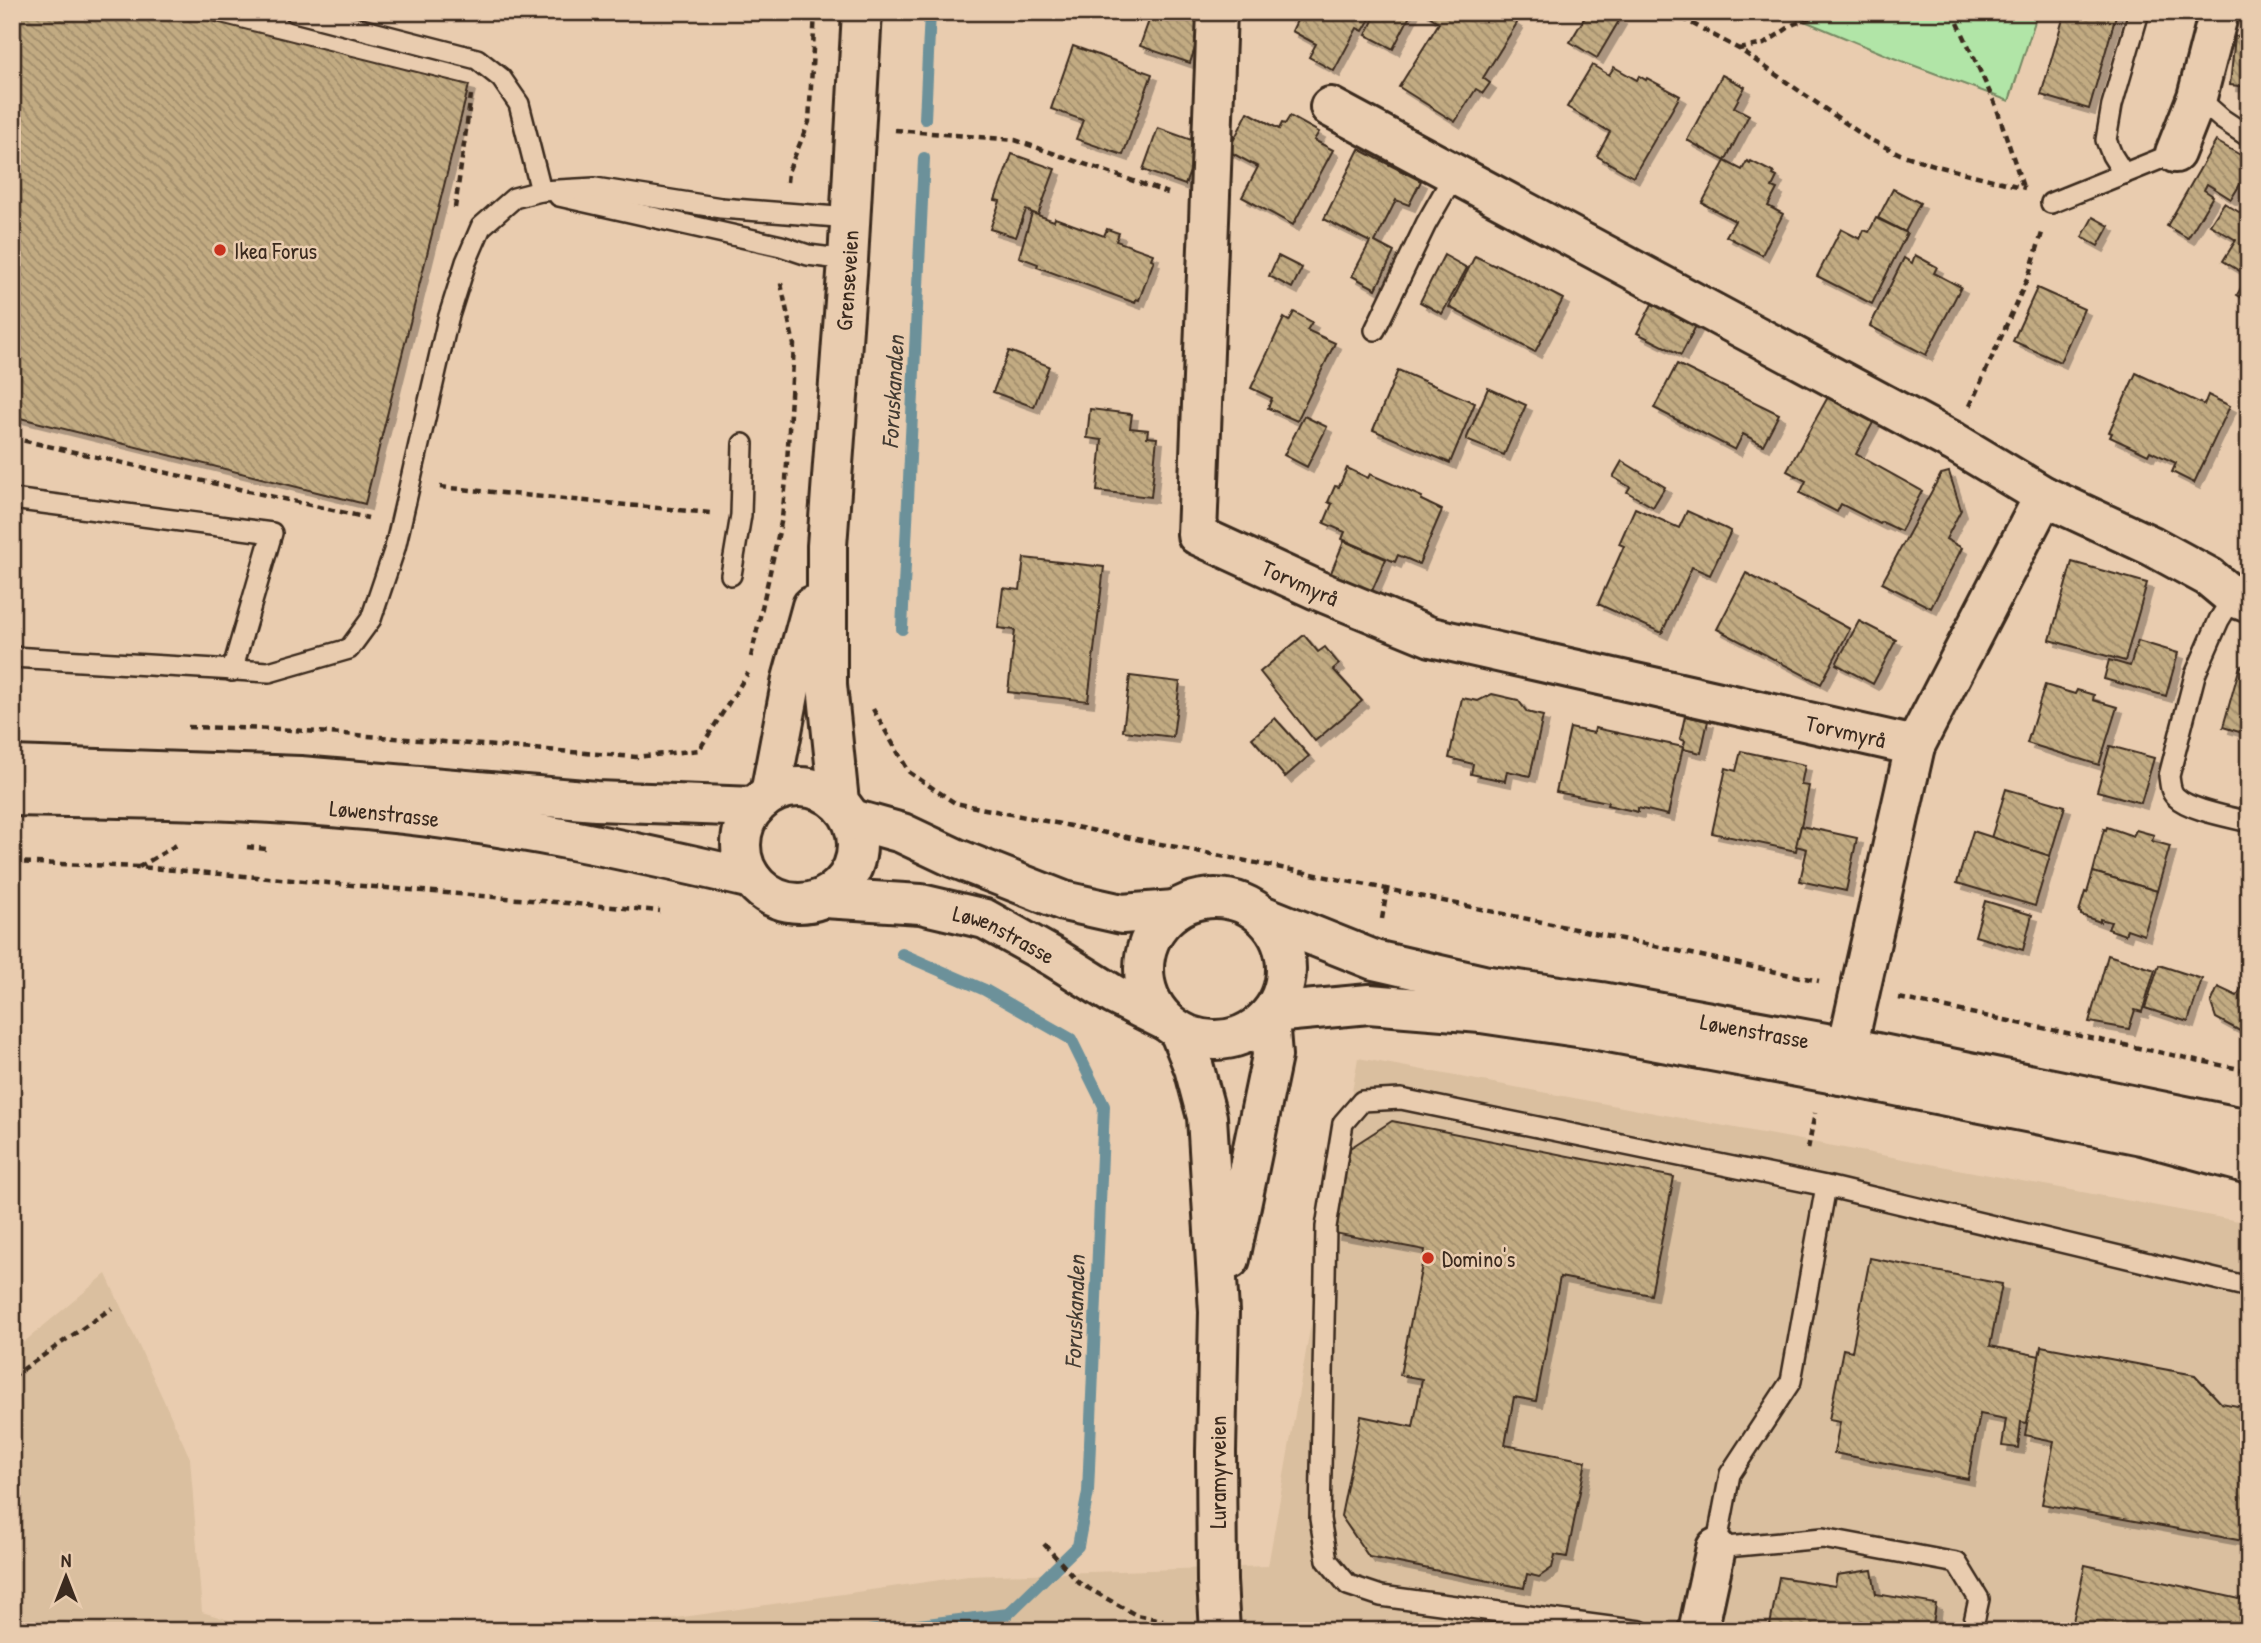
<svg xmlns="http://www.w3.org/2000/svg" width="2261" height="1643" font-family="'Patrick Hand',sans-serif">
<style>
.built{fill:#dabf9f}
.pitch{fill:#b1e5a7;stroke:#768862;stroke-width:2}
.lines{fill:none;stroke-linecap:round;stroke-linejoin:round}
.stream{stroke:#6c919a;stroke-width:12}
.building{fill:url(#building-back-hatch);stroke:#3b2a1e;stroke-width:2;filter:url(#shadow)}
.service-casing{stroke:#3b2a1e;stroke-width:24}
.minor-casing{stroke:#3b2a1e;stroke-width:44}
.tertiary-casing{stroke:#3b2a1e;stroke-width:44}
.secondary-casing{stroke:#3b2a1e;stroke-width:44}
.path{stroke:#3b2a1e;stroke-width:4.5;stroke-dasharray:7 5;stroke-linecap:butt}
.service{stroke:#e9ccaf;stroke-width:19}
.minor{stroke:#e9ccaf;stroke-width:38}
.tertiary{stroke:#e9ccaf;stroke-width:38}
.secondary{stroke:#e9ccaf;stroke-width:38}
.poi-dot{fill:#c8321e;stroke:#e9ccaf;stroke-width:2.5}
.labels{text-anchor:middle;dominant-baseline:central;stroke-width:5;stroke-linejoin:round;paint-order:stroke}
.poi-label{font-size:23px;fill:#3b2a1e;stroke:#e9ccaf;text-anchor:start}
.street-label{font-size:23px;fill:#3b2a1e;stroke:#e9ccaf}
.water-label{font-size:24px;font-style:italic;fill:#433b33;stroke:#e9ccaf}
</style>
<defs>
<pattern id="building-back-hatch" width="6" height="6" patternUnits="userSpaceOnUse" patternTransform="scale(1.75)"><rect width="6" height="6" fill="#c2ab82"/><path d="M-1 5l2 2M0 0l6 6M5-1l2 2" fill="none" stroke="#9f8b6a"/></pattern>
<filter id="shadow"><feDropShadow dx="6" dy="6" stdDeviation="0" flood-color="#0004"/></filter>
</defs>
<rect width="100%" height="100%" fill="#e9ccaf"/>
<filter id="ink" filterUnits="userSpaceOnUse"><feTurbulence type="fractalNoise" baseFrequency=".0143" numOctaves="2"/><feDisplacementMap in="SourceGraphic" scale="14" xChannelSelector="R" yChannelSelector="G"/><feConvolveMatrix kernelMatrix="1 2 1 2 8 2 1 2 1" color-interpolation-filters="sRGB"/></filter>
<g filter="url(#ink)">
<g class="built">
<path d="M1358,1058L2249,1223V1631H586L968,1576L1268,1566Z"/>
<path d="M106,1274L190,1458L202,1612L252,1627L250,1631H12V1352Z"/>
</g>
<path class="pitch" d="M1783,12H2038L2009,101L1891,57Z"/>
<g class="lines">
<g class="stream">
<path d="M925,119L930,12"/>
<path d="M902,629L924,158"/>
<path d="M870,1631L1008,1614L1078,1546L1088,1492L1104,1106L1071,1039L985,990L902,954"/>
</g>
</g>
<g class="building">
<path d="M12,12H176L469,85L365,504L12,416Z"/>
<path d="M1152,12H1172L1203,23L1190,63L1140,46Z"/>
<path d="M1301,12H1366L1364,16L1370,19L1363,31L1357,28L1334,71L1309,57L1316,44L1292,31Z"/>
<path d="M1377,12H1412L1393,49L1366,35Z"/>
<path d="M1424,12H1507L1505,15L1517,23L1483,78L1490,83L1483,93L1476,89L1455,122L1399,87L1439,23Z"/>
<path d="M1588,12H1609L1620,19L1597,58L1570,42Z"/>
<path d="M2065,12H2117L2089,109L2041,95Z"/>
<path d="M2235,36L2249,38V87L2230,85Z"/>
<path d="M1073,46L1152,74L1123,155L1076,139L1083,120L1051,109Z"/>
<path d="M1592,65L1609,75L1614,67L1637,80L1639,76L1646,80L1647,78L1680,96L1633,177L1597,156L1610,132L1567,107Z"/>
<path d="M1722,75L1745,87L1734,107L1749,115L1725,161L1687,140Z"/>
<path d="M1248,112L1279,129L1282,123L1285,124L1290,116L1319,132L1314,140L1333,150L1293,225L1242,197L1258,167L1228,151Z"/>
<path d="M1158,128L1200,143L1185,185L1143,170Z"/>
<path d="M2216,141L2249,160V170L2231,199L2207,184L2204,190L2213,196L2188,238L2167,226Z"/>
<path d="M1359,149L1421,181L1409,205L1396,200L1375,242L1394,252L1376,289L1352,276L1370,242L1324,219Z"/>
<path d="M1012,154L1055,169L1038,215L1026,210L1016,237L990,229L1000,201L995,200Z"/>
<path d="M1725,161L1742,170L1747,161L1750,163L1751,161L1774,173L1773,175L1777,177L1772,187L1777,189L1768,206L1783,214L1762,255L1726,236L1735,221L1702,203Z"/>
<path d="M1893,189L1920,203L1905,232L1878,218Z"/>
<path d="M2224,203L2249,218V302L2237,295L2248,276L2223,261L2236,240L2210,225Z"/>
<path d="M1032,213L1054,221L1055,218L1104,236L1107,229L1119,233L1116,241L1153,254L1151,259L1154,260L1139,300L1136,299L1135,303L1037,267L1038,264L1019,257Z"/>
<path d="M2093,217L2109,226L2098,246L2082,237Z"/>
<path d="M1876,218L1907,233L1872,304L1817,276L1841,229L1860,239L1864,230L1869,232Z"/>
<path d="M1444,255L1467,268L1442,314L1420,302Z"/>
<path d="M1915,255L1937,267L1934,273L1961,287L1926,355L1870,326L1904,258L1912,263Z"/>
<path d="M1278,256L1302,268L1292,288L1269,276Z"/>
<path d="M1475,256L1495,266L1496,264L1563,299L1535,352L1449,307Z"/>
<path d="M2037,288L2084,309L2060,362L2013,341Z"/>
<path d="M1652,304L1696,326L1681,355L1637,333Z"/>
<path d="M1294,312L1312,322L1307,330L1335,343L1297,421L1268,408L1272,398L1251,388L1284,318L1289,321Z"/>
<path d="M1009,351L1049,366L1034,407L993,392Z"/>
<path d="M1677,364L1779,414L1763,445L1743,434L1735,450L1654,408Z"/>
<path d="M1398,370L1475,403L1450,463L1373,430Z"/>
<path d="M2136,373L2204,405L2208,395L2230,406L2194,483L2172,472L2176,463L2150,451L2148,455L2110,437L2112,433L2109,432Z"/>
<path d="M1488,388L1526,405L1504,455L1466,440Z"/>
<path d="M1829,395L1875,419L1856,454L1922,491L1901,531L1882,522L1880,524L1841,504L1837,512L1800,493L1806,481L1787,471Z"/>
<path d="M1090,409L1132,414L1130,428L1148,430L1147,437L1157,438L1151,497L1097,491L1102,440L1087,438Z"/>
<path d="M1304,416L1327,427L1307,467L1284,455Z"/>
<path d="M1622,461L1665,487L1653,507L1627,492L1630,487L1613,477Z"/>
<path d="M1347,468L1368,478L1370,474L1422,497L1421,500L1442,510L1419,564L1398,555L1395,562L1342,539L1345,532L1324,523L1332,504L1328,502L1335,486L1339,487Z"/>
<path d="M1949,472L1961,510L1946,539L1962,548L1931,608L1882,583L1941,474Z"/>
<path d="M1635,508L1679,528L1687,511L1731,531L1710,575L1692,567L1662,633L1598,604L1624,546L1619,544Z"/>
<path d="M1344,541L1386,559L1371,593L1330,575Z"/>
<path d="M1024,558L1104,567L1088,701L1008,692L1015,630L998,628L1003,588L1020,590Z"/>
<path d="M2072,562L2147,583L2125,661L2050,640Z"/>
<path d="M1746,573L1850,629L1821,684L1717,629Z"/>
<path d="M1859,621L1896,640L1873,684L1836,664Z"/>
<path d="M1304,635L1318,652L1325,647L1339,664L1333,669L1362,701L1315,741L1260,672Z"/>
<path d="M2138,641L2178,653L2166,696L2104,679L2109,660L2130,666Z"/>
<path d="M2240,666L2249,668V735L2223,727Z"/>
<path d="M1130,676L1180,682L1173,737L1123,731Z"/>
<path d="M2045,685L2075,694L2077,690L2094,695L2093,700L2117,707L2099,765L2027,743Z"/>
<path d="M1492,694L1518,700L1527,712L1543,716L1530,776L1507,771L1505,781L1471,774L1473,764L1449,758L1462,698L1478,701Z"/>
<path d="M1685,716L1708,721L1701,753L1683,749L1685,741L1680,739Z"/>
<path d="M1275,718L1309,756L1285,777L1252,738Z"/>
<path d="M1570,728L1594,733L1595,728L1683,747L1668,815L1638,808V812L1607,805L1608,802L1556,792Z"/>
<path d="M2110,746L2154,758L2141,803L2097,791Z"/>
<path d="M1741,751L1805,765L1801,785L1809,786L1796,851L1712,833L1726,768L1736,771Z"/>
<path d="M2006,789L2065,806L2050,856L1991,838Z"/>
<path d="M1801,826L1857,838L1846,891L1800,881L1807,849L1796,846Z"/>
<path d="M2107,827L2133,836L2136,830L2154,835L2152,841L2170,846L2157,891L2093,872L2104,829L2106,830Z"/>
<path d="M1973,831L2050,856L2035,906L1957,883Z"/>
<path d="M2093,872L2157,891L2144,935L2127,929L2125,935L2108,929L2111,922L2100,919V922L2081,915V913L2079,912L2085,892L2087,893Z"/>
<path d="M1985,901L2032,915L2023,950L1975,936Z"/>
<path d="M2108,955L2155,970L2142,1012L2135,1010L2129,1029L2089,1022Z"/>
<path d="M2159,965L2202,979L2188,1022L2145,1008Z"/>
<path d="M2249,974V1036L2216,1018L2211,1003L2218,987L2237,996Z"/>
<path d="M1392,1121L1674,1177L1651,1295L1560,1277L1536,1401L1514,1397L1505,1445L1586,1461L1567,1557L1555,1555L1552,1568L1539,1577L1527,1574L1524,1588L1369,1557L1341,1516L1361,1416L1413,1427L1422,1379L1400,1375L1425,1250L1334,1233L1350,1148Z"/>
<path d="M1870,1258L2002,1284L1990,1346L2040,1356L2027,1423L2021,1422L2018,1448L2002,1446L2006,1419L1980,1414L1968,1479L1834,1453L1840,1422L1829,1420L1843,1349L1852,1351Z"/>
<path d="M2041,1346L2195,1375L2221,1403L2249,1408V1542L2042,1504L2054,1441L2025,1435Z"/>
<path d="M2085,1565L2249,1601V1631H2071Z"/>
<path d="M1872,1570L1876,1594L1936,1604L1932,1631H1769L1779,1577L1835,1586L1837,1575Z"/>
<path d="M1542,1629V1631H1383Z"/>
</g>
<g class="lines">
<g class="service-casing">
<g id="service">
<path d="M295,12L477,59L501,78L519,104L541,191"/>
<path d="M2197,97L2222,119L2249,137"/>
<path d="M2124,174L2112,155L2106,140L2112,105L2139,12"/>
<path d="M559,196L781,246L808,255L848,260"/>
<path d="M2051,203L2175,153"/>
<path d="M1375,330L1426,224L1454,175"/>
<path d="M12,499L272,533L232,671"/>
<path d="M731,575L741,515L743,444"/>
<path d="M2233,597L2219,620L2195,675L2169,776C2170,783 2170,792 2176,797C2189,810 2230,817 2249,822"/>
<path d="M12,657L269,672L349,649L371,619L395,548L448,319L466,262L481,227L514,198L541,191L595,188L721,208L850,218"/>
<path d="M1826,1186L1791,1381L1730,1474L1716,1548L1823,1538L1957,1563L1979,1599L1972,1631"/>
<path d="M12,1626L18,1631"/>
<path d="M1640,1631L1381,1596L1348,1585L1327,1560L1320,1519L1326,1227L1343,1123L1362,1101L1401,1099L1826,1186L2249,1287"/>
</g>
</g>
<g class="minor-casing">
<g id="minor">
<path id="s1" d="M1217,12L1197,535L1317,590L1431,637L1915,746"/>
<path d="M1330,107L1954,442L2044,496L2152,546L2209,577L2233,597L2249,603"/>
<path d="M2175,153L2197,97L2219,12"/>
<path d="M1841,1075L1915,746L2044,496"/>
<path d="M1698,1631L1716,1548"/>
</g>
</g>
<g class="tertiary-casing">
<g id="tertiary">
<path d="M770,794L792,679L812,606"/>
<path id="s2" d="M839,802L827,685V546L848,260L862,12"/>
<path d="M1179,1031L1194,1068L1207,1117L1219,1312L1216,1451L1217,1581L1220,1631"/>
<path d="M1230,1259L1272,1056L1269,1017"/>
</g>
</g>
<g class="secondary-casing">
<g id="secondary">
<path d="M12,766L300,776L596,801L755,807"/>
<circle cx="799" cy="845" r="58"/>
<path id="s3" d="M12,796C142,798 274,799 403,814C521,827 636,852 752,879"/>
<path d="M852,819L902,833L955,858L1064,901L1122,914L1175,910"/>
<circle cx="1215" cy="969" r="71"/>
<path id="s4" d="M824,898L921,904L985,919L1055,958L1114,995L1166,1021"/>
<path id="s5" d="M1264,916L1374,960L1483,985L1601,1002L1847,1047L2249,1129"/>
<path d="M1272,1013L1369,1004L1481,1013L1598,1030L1841,1075L2142,1135L2249,1164"/>
</g>
</g>
<g class="path">
<path d="M1671,12L1739,49L1867,138L1900,154L1937,166L2025,188"/>
<path d="M1953,12L1996,106L2023,187"/>
<path d="M1739,49L1764,44L1794,24L1827,12"/>
<path d="M895,130L1015,140L1168,193"/>
<path d="M787,182L788,172L809,122L815,12"/>
<path d="M455,208L471,95"/>
<path d="M1970,406L2029,275L2042,233"/>
<path d="M12,438L368,518"/>
<path d="M440,487L710,513"/>
<path d="M751,657L782,518L786,480L794,345L780,279"/>
<path d="M873,709L909,772L955,803L1382,888L1819,981"/>
<path d="M188,727L279,729L636,757L699,750L748,673"/>
<path d="M247,847L267,849"/>
<path d="M12,862L138,867L660,911"/>
<path d="M139,867L180,843"/>
<path d="M1382,919L1387,889"/>
<path d="M1899,998L2249,1071"/>
<path d="M1808,1149L1815,1113"/>
<path d="M12,1377L112,1308"/>
<path d="M1044,1544L1079,1583L1136,1615L1163,1620"/>
</g>
<use href="#service" class="service"/>
<use href="#minor" class="minor"/>
<use href="#tertiary" class="tertiary"/>
<use href="#secondary" class="secondary"/>
</g>
</g>
<g class="poi-dot">
<circle cx="220" cy="250" r="7"/>
<circle cx="1428" cy="1258" r="7"/>
</g>
<g class="labels">
<g class="poi-label">
<text x="234" y="250">Ikea Forus</text>
<text x="1442" y="1258">Domino's</text>
</g>
<g class="street-label">
<text stroke="none"><textPath href="#s2" startOffset="523">Grenseveien</textPath></text>
<text stroke="none"><textPath href="#s1" startOffset="637">Torvmyrå</textPath></text>
<text stroke="none"><textPath href="#s1" startOffset="1204">Torvmyrå</textPath></text>
<text stroke="none"><textPath href="#s3" startOffset="373">Løwenstrasse</textPath></text>
<text stroke="none"><textPath href="#s4" startOffset="186">Løwenstrasse</textPath></text>
<text stroke="none"><textPath href="#s5" startOffset="506">Løwenstrasse</textPath></text>
<text transform="translate(1217 1472) rotate(-90)">Luramyrveien</text>
</g>
<g class="water-label">
<text transform="translate(892 392) rotate(-87)">Foruskanalen</text>
<text transform="translate(1074 1312) rotate(-88)">Foruskanalen</text>
</g>
</g>
<rect width="2261" height="1643" fill="none" stroke="#e9ccaf" stroke-width="42"/>
<rect x="21" y="21" width="2219" height="1601" fill="none" stroke="#3b2a1e" stroke-width="2.5" filter="url(#ink)"/>
<g transform="translate(66 1577)" stroke="#e9ccaf" stroke-width="5" paint-order="stroke">
<path d="M0-5L12 26L0 18L-12 26Z" fill="#3b2a1e"/>
<text y="-10" font-size="19" font-weight="bold" text-anchor="middle" fill="#3b2a1e">N</text>
</g>
</svg>
